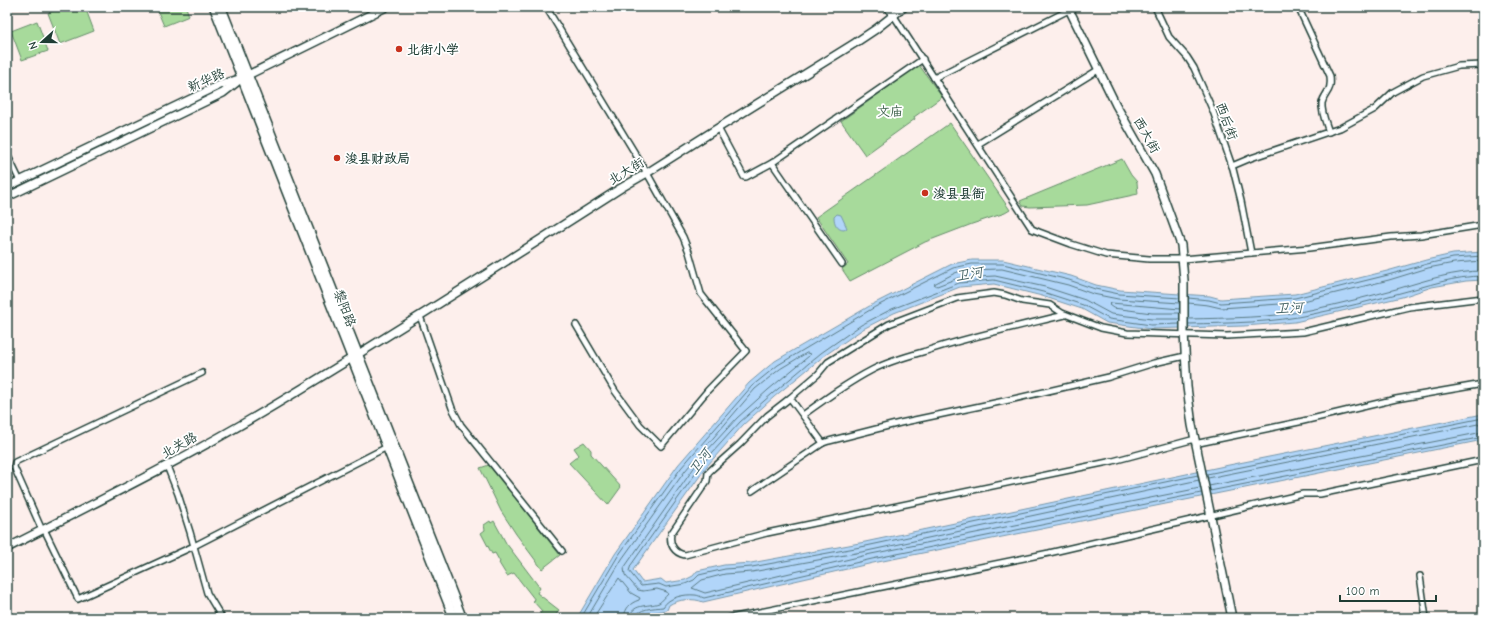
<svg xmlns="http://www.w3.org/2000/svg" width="1490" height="625" font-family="'Comic Neue','LXGW WenKai TC',sans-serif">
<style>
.green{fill:#a7da9b;stroke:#638c68}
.water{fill:#b1d5f9;stroke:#7798aa}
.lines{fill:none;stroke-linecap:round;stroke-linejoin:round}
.shore{stroke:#597a83;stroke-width:1}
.street-casing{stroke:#1f3d34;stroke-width:8}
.secondary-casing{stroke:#1f3d34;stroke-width:10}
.primary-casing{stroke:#1f3d34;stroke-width:11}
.street{stroke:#fff;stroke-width:5}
.secondary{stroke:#fff;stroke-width:7}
.primary{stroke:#fff;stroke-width:8}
.poi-dot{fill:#c8321e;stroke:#fff;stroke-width:1.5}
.labels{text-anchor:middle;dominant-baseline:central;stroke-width:3.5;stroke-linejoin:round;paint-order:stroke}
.poi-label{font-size:13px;font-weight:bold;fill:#1f3d34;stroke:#fff;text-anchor:start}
.street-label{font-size:13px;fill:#1f3d34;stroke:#fff}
.park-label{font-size:13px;fill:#41644e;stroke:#fff}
.water-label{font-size:14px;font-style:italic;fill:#446365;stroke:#fff}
</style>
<rect width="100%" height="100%" fill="#fdefec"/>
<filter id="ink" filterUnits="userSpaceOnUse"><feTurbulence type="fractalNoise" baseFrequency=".025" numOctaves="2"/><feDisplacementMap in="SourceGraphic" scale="8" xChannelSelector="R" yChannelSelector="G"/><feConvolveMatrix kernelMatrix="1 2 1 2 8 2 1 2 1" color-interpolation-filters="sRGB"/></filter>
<g filter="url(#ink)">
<g class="green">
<path d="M63,7H85L94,31L60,44L48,13Z"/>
<path d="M156,7H186L189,16L164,26Z"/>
<path d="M37,21L48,51L22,60L11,31Z"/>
<path d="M919,65L942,97L914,117L915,119L865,155L841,121Z"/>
<path d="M950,123L1010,210L1005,213L972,224L925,242L850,281L842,269L848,264L816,217Z"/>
<path d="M1122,159L1131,175L1137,182L1138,194L1087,205L1030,207L1023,206L1020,201Z"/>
<path d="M584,442L591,450V454L621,487L608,505L569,463L579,455L574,448Z"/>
<path d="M489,465L560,555L542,569L516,534L501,511L480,468Z"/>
<path d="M490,521L491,523L494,521L506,543L540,588L537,593L559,610L554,618H537L542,611L533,601L535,600L514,573L507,576L499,563L500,562L495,553L492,554L481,533L485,530L484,525Z"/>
</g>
<g class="water">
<path d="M837,214L841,215L847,228L844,230C837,230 834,223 834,217Z"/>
<path d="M1483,252V280L1466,281L1432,287L1402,297L1295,322L1244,326L1151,329L1107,323L1082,309L1042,296L994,284L960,287L894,313L863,329L824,356L774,397L743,425L707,466L633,570L642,582L661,579L666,583L685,580L693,576L697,571L724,565L751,563L865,542L1229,465L1483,414V440L873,563L703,602C694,598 678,599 669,605L667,610L649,613L634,618H577L615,554L678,465L749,383L775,361L873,304L952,264L972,260H1003L1071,276L1096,285L1120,290L1210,296L1221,299L1295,294L1387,271L1426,260L1453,254Z"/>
</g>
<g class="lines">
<g class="shore">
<path d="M1188,298L1209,300L1221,303L1295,298L1388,275L1427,264L1453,258L1483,256"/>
<path d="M1180,303L1118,299L1093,294L1068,285L1002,269L964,270L955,273L934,284L937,286L958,278L995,276L1045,287L1085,300L1111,314L1152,319H1180"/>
<path d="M1188,303L1208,305L1221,308L1295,303L1389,280L1428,268L1454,263L1483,261"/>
<path d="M1180,309L1111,303L1109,305L1113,308L1152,313H1180"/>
<path d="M1188,319C1229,318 1271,318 1310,310C1340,304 1370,296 1400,288C1427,280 1454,271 1483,271"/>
<path d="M1180,324L1151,325L1109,319L1083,305L1043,292L994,280L959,283L892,309L861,325L821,353L772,394L740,422L703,463L631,565L629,571L641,586L659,584L666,587L685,584L694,580L699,575L725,569L752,567L866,546L1198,475"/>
<path d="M1188,324C1230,323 1273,323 1313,314C1342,308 1371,301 1400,293C1427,286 1454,276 1483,276"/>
<path d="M807,353L810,354L809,356L768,390L737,418L705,453H702V451L755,389L780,369Z"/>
<path d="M1207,474L1483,418"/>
<path d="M1208,478L1483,423"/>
<path d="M1199,480L867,551L752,572L725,574L702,580L692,588L705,593L871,554L1200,488"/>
<path d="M1209,486L1483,432"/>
<path d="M1210,491L1483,437"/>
<path d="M581,618L618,556L681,468L752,386L778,365L875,307L953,268L972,264H1003L1069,280L1095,289L1119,294L1180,298"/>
<path d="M587,618L622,559L685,471L695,459H697L698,462L624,568L625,575L638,590L643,591L657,589L667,592L668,594C665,597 662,601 659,603C648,607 631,603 630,618"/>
<path d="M593,618L619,578L631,593L640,598L639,600C630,603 625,608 624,618"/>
<path d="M635,618C637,608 655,608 663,607C669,597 684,594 695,595C698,595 701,597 704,598L872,559L1201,493"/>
</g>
<g class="street-casing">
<g id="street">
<path d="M546,7L647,173L683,237L689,252L701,294L746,351L708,390L661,446L640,425L615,391L576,325"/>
<path d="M1155,7L1169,37L1187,57L1194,68L1213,111L1233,169L1241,201L1251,253"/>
<path d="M1298,7L1330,76C1332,93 1325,91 1322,103C1321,112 1326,123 1329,132"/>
<path d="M894,16L1032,229L1039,232L1071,244L1106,255L1149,259H1183L1309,248L1391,237L1421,235L1483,225"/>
<path d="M934,78L1069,10"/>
<path d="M718,128L744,177H746L772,163L842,264"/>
<path d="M978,144L1098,70"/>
<path d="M7,154L20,181"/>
<path d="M772,163L923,59"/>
<path d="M1232,166L1251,158L1340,128L1375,109L1393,92L1423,76L1459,66L1483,65"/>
<path d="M420,316L452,408L461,425L562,551"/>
<path d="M790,398L823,443"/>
<path d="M803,415C825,399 847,383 872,370C889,361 908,356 926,351C972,336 1019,326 1065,315"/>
<path d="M1195,439L1113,461L767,533L685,555C674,553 669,544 671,534L707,481L708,473L712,469L740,444L767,416L790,398L818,374L828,362L889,324L957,298L994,293L1005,295L1022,301L1050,305L1062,313L1101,328L1127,333L1227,336L1303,332L1409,307L1483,298"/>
<path d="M1199,443L1299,422L1396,399L1483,384"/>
<path d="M167,466L178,494L190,532L207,593L222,618"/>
<path d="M752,491L823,443L829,441L900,423L1009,400L1109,377L1154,363L1185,356"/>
<path d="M44,529L78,599L194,546L387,447"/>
<path d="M42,530L14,467L15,462L202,373"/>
<path d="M1420,576L1426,618"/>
<path d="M730,618L1049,553L1303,494H1320L1483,460"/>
</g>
</g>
<g class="secondary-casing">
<g id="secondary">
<path d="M888,7L894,16"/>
<path d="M1068,7L1116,105L1155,174L1181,245L1184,280V332L1187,387L1192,425L1232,618"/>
<path d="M7,187L220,85L242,78L386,7"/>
<path d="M7,197L223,93L237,82"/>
<path d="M7,548C93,504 180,461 263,412C384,340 502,264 621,188L647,173L718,128L855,43L876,29L904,7"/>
</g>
</g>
<g class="primary-casing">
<g id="primary">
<path d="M214,7L454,618"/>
<path d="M221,7L462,618"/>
</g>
</g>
<use href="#street" class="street"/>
<use href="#secondary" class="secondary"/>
<use href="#primary" class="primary"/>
</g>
</g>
<g class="poi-dot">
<circle cx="399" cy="49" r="4"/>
<circle cx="337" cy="158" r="4"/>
<circle cx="925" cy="193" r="4"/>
</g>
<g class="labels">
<g class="poi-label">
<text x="407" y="49">北街小学</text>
<text x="345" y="158">浚县财政局</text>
<text x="933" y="193">浚县县衙</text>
</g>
<g class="street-label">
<text transform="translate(206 80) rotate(-24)">新华路</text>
<text transform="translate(1227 121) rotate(70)">西后街</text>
<text transform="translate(1147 135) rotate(60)">西大街</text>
<text transform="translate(626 171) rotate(-31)">北大街</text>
<text transform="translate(345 308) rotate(69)">黎阳路</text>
<text transform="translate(179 445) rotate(-29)">北关路</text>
</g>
<g class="park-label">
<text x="890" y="111">文庙</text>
</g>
<g class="water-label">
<text transform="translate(969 274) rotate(-9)">卫河</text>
<text transform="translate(1289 308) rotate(-2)">卫河</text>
<text transform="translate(700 462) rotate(-53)">卫河</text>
</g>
</g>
<rect width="1490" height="625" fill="none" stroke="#fff" stroke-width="24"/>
<rect x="12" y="12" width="1466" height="601" fill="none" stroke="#1f3d34" stroke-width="1.5" filter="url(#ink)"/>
<g transform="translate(42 42) rotate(249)" stroke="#ffffff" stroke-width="3" paint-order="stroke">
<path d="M0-3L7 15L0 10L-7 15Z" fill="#1f3d34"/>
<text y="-6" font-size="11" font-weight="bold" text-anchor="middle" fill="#1f3d34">N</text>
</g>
<path d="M1340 595v6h96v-6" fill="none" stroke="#1f3d34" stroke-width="2"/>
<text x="1346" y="595" font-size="12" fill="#1f3d34" stroke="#ffffff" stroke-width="3" paint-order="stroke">100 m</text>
</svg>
